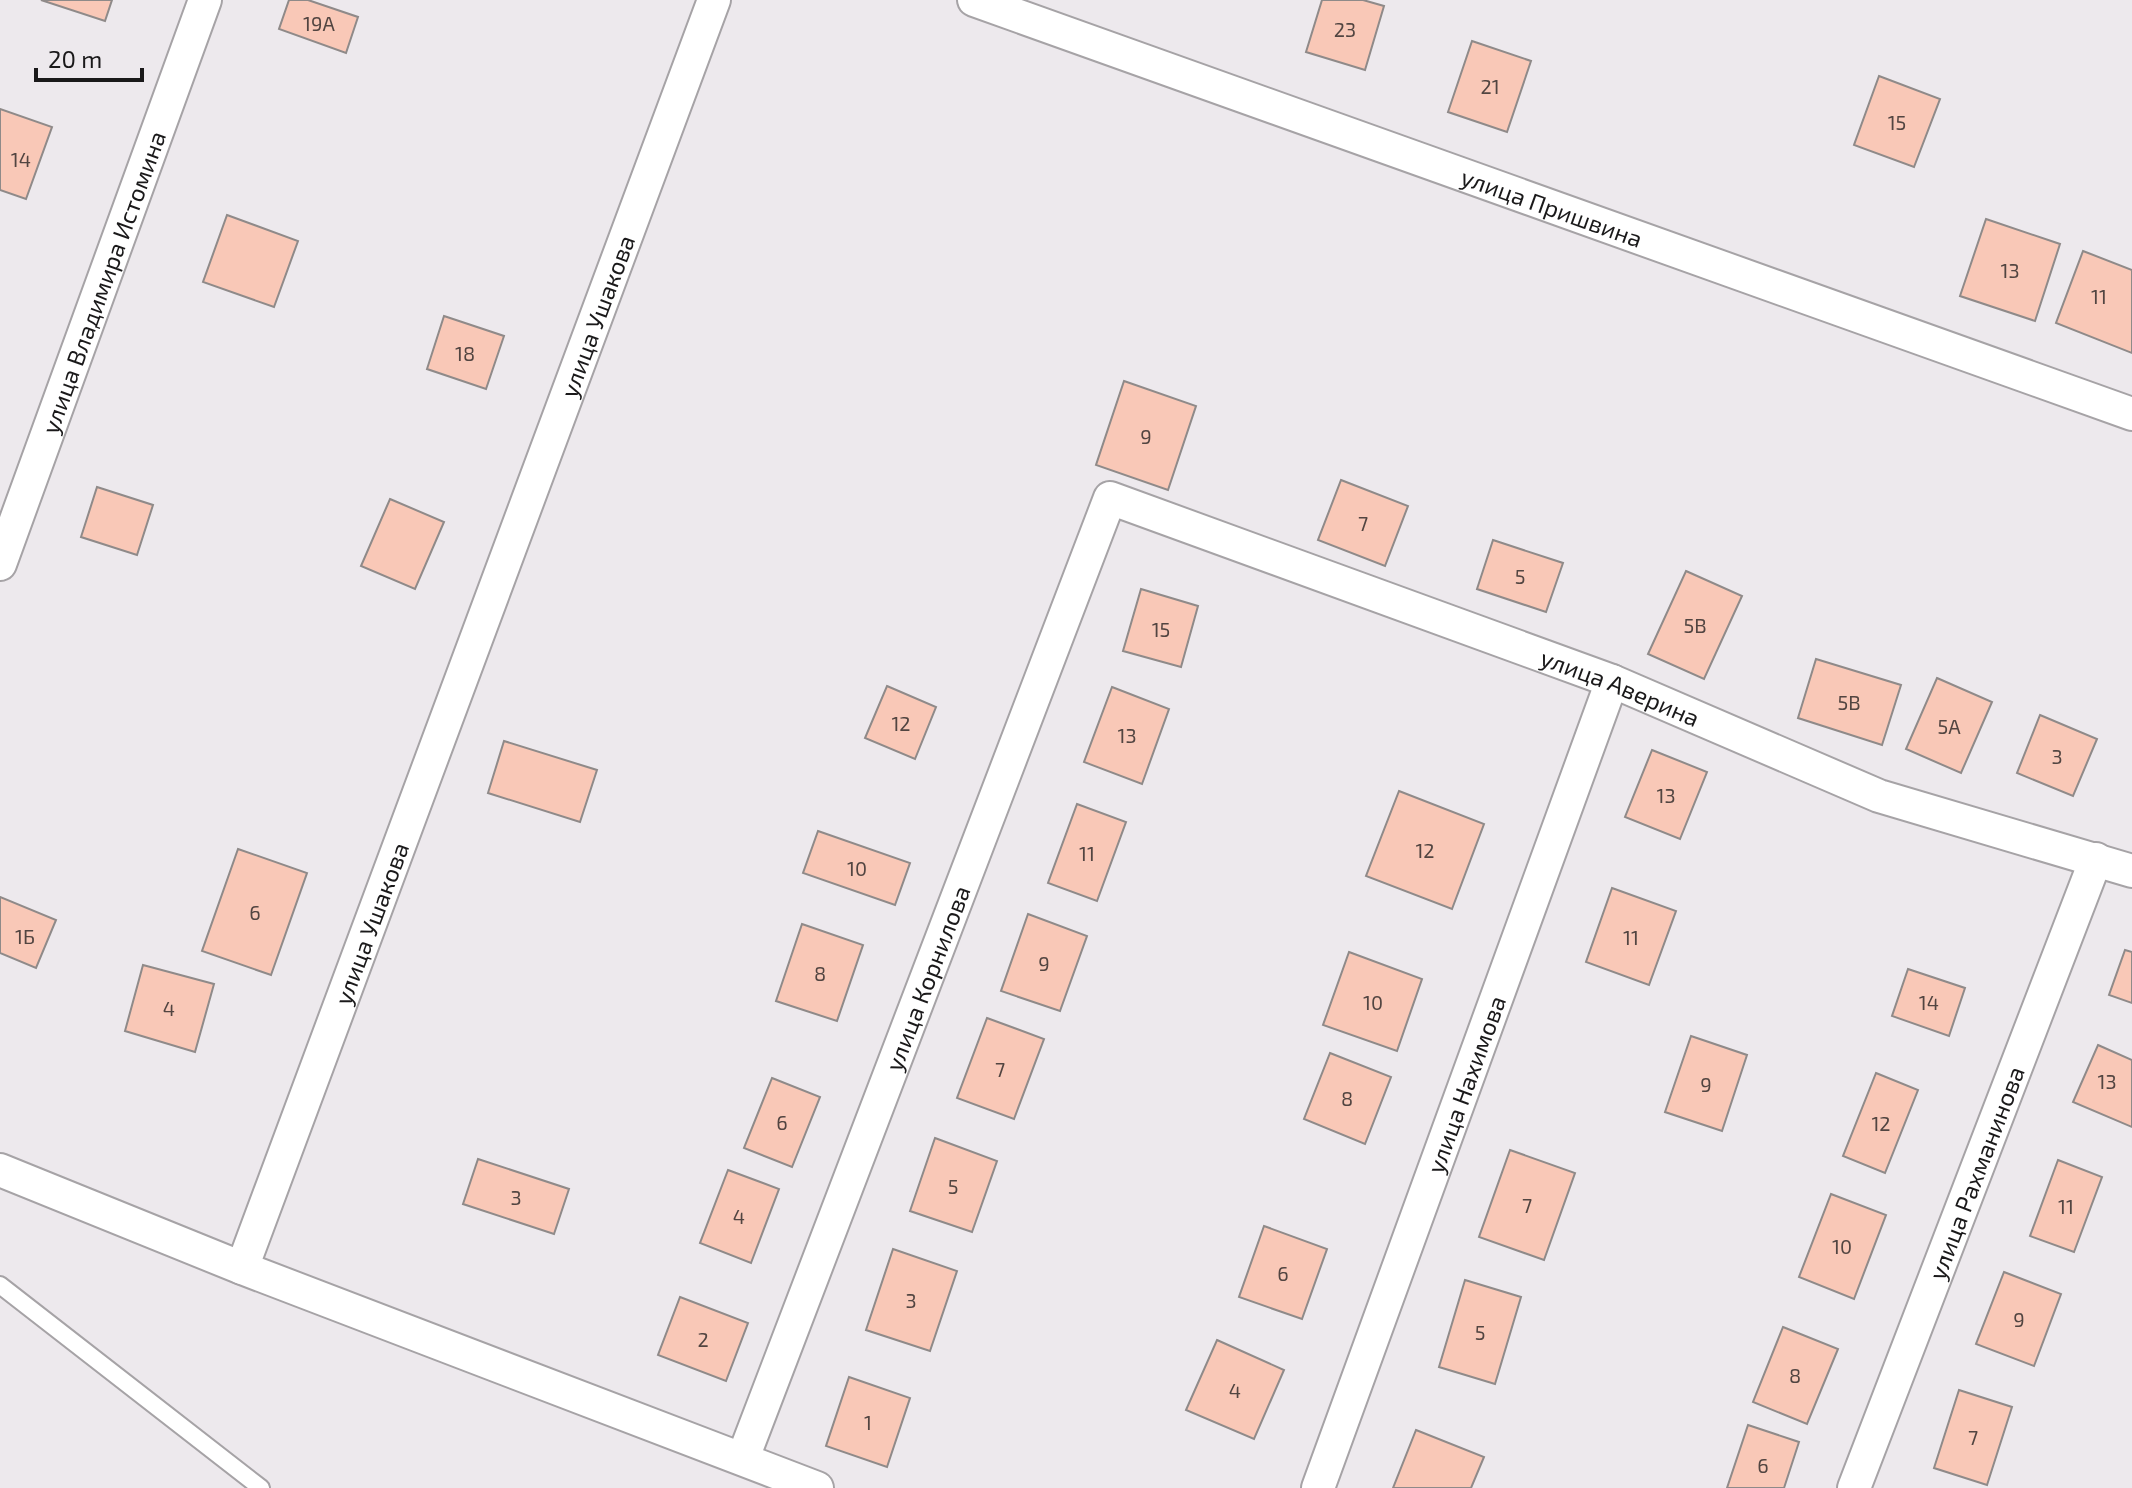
<svg xmlns="http://www.w3.org/2000/svg" width="2132" height="1488" font-family="'Exo 2',sans-serif">
<style>
.building{fill:#f9c8b7;stroke:#8f8a89;stroke-width:2}
.lines{fill:none;stroke-linecap:round;stroke-linejoin:round}
.service-casing{stroke:#a6a3a6;stroke-width:20}
.minor-casing{stroke:#a6a3a6;stroke-width:36}
.service{stroke:#fff;stroke-width:16}
.minor{stroke:#fff;stroke-width:32}
.labels{text-anchor:middle;dominant-baseline:central;stroke-width:7;stroke-linejoin:round;paint-order:stroke}
.number-label{font-size:20px;fill:#524541}
.street-label{font-size:24px;fill:#1a191a;stroke:#ede9ed}
</style>
<rect width="100%" height="100%" fill="#ede9ed"/>
<g class="building">
<path d="M41,0H112L105,21Z"/>
<path d="M289,0H308L358,17L346,53L279,29Z"/>
<path d="M1322,0H1363L1384,6L1365,70L1306,52Z"/>
<path d="M1472,41L1531,61L1507,132L1448,112Z"/>
<path d="M1879,76L1940,99L1914,167L1854,145Z"/>
<path d="M0,109L52,127L26,199L0,190Z"/>
<path d="M227,215L298,241L274,307L203,282Z"/>
<path d="M1986,219L2060,244L2035,321L1960,296Z"/>
<path d="M2083,251L2132,270V353L2056,323Z"/>
<path d="M444,316L504,336L486,389L427,369Z"/>
<path d="M1124,381L1196,406L1168,490L1096,465Z"/>
<path d="M1341,480L1408,506L1385,566L1318,540Z"/>
<path d="M97,487L153,505L137,555L81,537Z"/>
<path d="M390,499L444,522L415,589L361,566Z"/>
<path d="M1493,540L1563,563L1546,612L1477,589Z"/>
<path d="M1686,571L1742,596L1704,679L1648,654Z"/>
<path d="M1141,589L1198,606L1181,667L1123,651Z"/>
<path d="M1816,659L1901,685L1882,745L1798,718Z"/>
<path d="M1937,678L1992,702L1961,773L1906,749Z"/>
<path d="M887,686L936,707L915,759L865,738Z"/>
<path d="M1112,687L1169,709L1142,784L1084,762Z"/>
<path d="M2040,715L2097,739L2073,796L2017,773Z"/>
<path d="M504,741L597,770L580,822L488,793Z"/>
<path d="M1652,750L1707,772L1680,839L1625,817Z"/>
<path d="M1399,791L1484,824L1452,909L1366,876Z"/>
<path d="M1077,804L1126,822L1097,901L1048,883Z"/>
<path d="M818,831L910,863L895,905L803,873Z"/>
<path d="M238,849L307,873L271,975L202,951Z"/>
<path d="M1612,888L1676,911L1649,985L1586,962Z"/>
<path d="M0,897L56,920L36,968L0,953Z"/>
<path d="M1028,914L1087,936L1060,1011L1001,991Z"/>
<path d="M802,924L863,945L837,1021L776,1001Z"/>
<path d="M2125,950L2132,952V1003L2109,995Z"/>
<path d="M1349,952L1422,979L1397,1051L1323,1025Z"/>
<path d="M143,965L214,984L195,1052L125,1031Z"/>
<path d="M1908,969L1965,988L1949,1036L1892,1016Z"/>
<path d="M987,1018L1044,1039L1014,1119L957,1098Z"/>
<path d="M1691,1036L1747,1055L1722,1131L1665,1112Z"/>
<path d="M2098,1045L2132,1060V1127L2073,1102Z"/>
<path d="M1330,1053L1391,1077L1365,1144L1304,1119Z"/>
<path d="M1876,1073L1918,1090L1885,1173L1843,1156Z"/>
<path d="M772,1078L820,1097L792,1167L744,1148Z"/>
<path d="M935,1138L997,1161L972,1232L910,1211Z"/>
<path d="M1510,1150L1575,1173L1544,1260L1479,1237Z"/>
<path d="M478,1159L569,1189L554,1234L463,1204Z"/>
<path d="M2058,1160L2102,1177L2074,1252L2030,1236Z"/>
<path d="M728,1170L779,1189L751,1263L700,1243Z"/>
<path d="M1831,1194L1886,1215L1854,1299L1799,1277Z"/>
<path d="M1264,1226L1327,1249L1302,1319L1239,1297Z"/>
<path d="M893,1249L957,1271L930,1351L866,1330Z"/>
<path d="M2004,1272L2061,1294L2034,1366L1976,1344Z"/>
<path d="M1465,1280L1521,1297L1495,1384L1439,1367Z"/>
<path d="M680,1297L748,1323L726,1381L658,1355Z"/>
<path d="M1783,1327L1838,1349L1807,1424L1753,1402Z"/>
<path d="M1217,1340L1284,1370L1254,1439L1186,1410Z"/>
<path d="M849,1377L910,1398L887,1467L826,1446Z"/>
<path d="M1959,1390L2012,1407L1987,1485L1934,1468Z"/>
<path d="M1748,1425L1799,1442L1784,1488H1727Z"/>
<path d="M1416,1430L1484,1457L1471,1488H1393Z"/>
</g>
<g class="lines">
<g class="service-casing">
<path id="service" d="M0,1285L261,1488"/>
</g>
<g class="minor-casing">
<g id="minor">
<path id="s1" d="M974,0L2132,414"/>
<path id="s2" d="M0,564L205,0"/>
<path d="M0,1170L242,1268L817,1488"/>
<path id="s3" d="M242,1268L714,0"/>
<path id="s4" d="M743,1458L1110,498L1612,681L1879,796L2132,871"/>
<path id="s5" d="M1318,1488L1612,681"/>
<path id="s6" d="M1854,1488L2096,859"/>
</g>
</g>
<use href="#service" class="service"/>
<use href="#minor" class="minor"/>
</g>
<g class="labels">
<g class="number-label">
<text x="319" y="23">19А</text>
<text x="1345" y="29">23</text>
<text x="1490" y="86">21</text>
<text x="1897" y="122">15</text>
<text x="21" y="159">14</text>
<text x="2010" y="270">13</text>
<text x="2099" y="296">11</text>
<text x="465" y="353">18</text>
<text x="1146" y="436">9</text>
<text x="1363" y="523">7</text>
<text x="1520" y="576">5</text>
<text x="1695" y="625">5В</text>
<text x="1161" y="629">15</text>
<text x="1849" y="702">5В</text>
<text x="901" y="723">12</text>
<text x="1949" y="726">5А</text>
<text x="1127" y="735">13</text>
<text x="2057" y="756">3</text>
<text x="1666" y="795">13</text>
<text x="1425" y="850">12</text>
<text x="1087" y="853">11</text>
<text x="857" y="868">10</text>
<text x="255" y="912">6</text>
<text x="25" y="936">1Б</text>
<text x="1631" y="937">11</text>
<text x="1044" y="963">9</text>
<text x="820" y="973">8</text>
<text x="1373" y="1002">10</text>
<text x="1929" y="1002">14</text>
<text x="169" y="1008">4</text>
<text x="1000" y="1069">7</text>
<text x="2107" y="1081">13</text>
<text x="1706" y="1084">9</text>
<text x="1347" y="1098">8</text>
<text x="782" y="1122">6</text>
<text x="1881" y="1123">12</text>
<text x="953" y="1186">5</text>
<text x="516" y="1197">3</text>
<text x="1527" y="1205">7</text>
<text x="2066" y="1206">11</text>
<text x="739" y="1216">4</text>
<text x="1842" y="1246">10</text>
<text x="1283" y="1273">6</text>
<text x="911" y="1300">3</text>
<text x="2019" y="1319">9</text>
<text x="1480" y="1332">5</text>
<text x="703" y="1339">2</text>
<text x="1795" y="1375">8</text>
<text x="1235" y="1390">4</text>
<text x="868" y="1422">1</text>
<text x="1973" y="1437">7</text>
<text x="1763" y="1465">6</text>
</g>
<g class="street-label">
<text stroke="none"><textPath href="#s1" startOffset="614">улица Пришвина</textPath></text>
<text stroke="none"><textPath href="#s2" startOffset="300">улица Владимира Истомина</textPath></text>
<text stroke="none"><textPath href="#s3" startOffset="1016">улица Ушакова</textPath></text>
<text stroke="none"><textPath href="#s4" startOffset="1572">улица Аверина</textPath></text>
<text stroke="none"><textPath href="#s3" startOffset="368">улица Ушакова</textPath></text>
<text stroke="none"><textPath href="#s4" startOffset="514">улица Корнилова</textPath></text>
<text stroke="none"><textPath href="#s5" startOffset="430">улица Нахимова</textPath></text>
<text stroke="none"><textPath href="#s6" startOffset="338">улица Рахманинова</textPath></text>
</g>
</g>
<path d="M36 68v12h106v-12" fill="none" stroke="#1a191a" stroke-width="4"/>
<text x="48" y="68" font-size="24" fill="#1a191a" stroke="#ede9ed" stroke-width="6" paint-order="stroke">20 m</text>
</svg>
